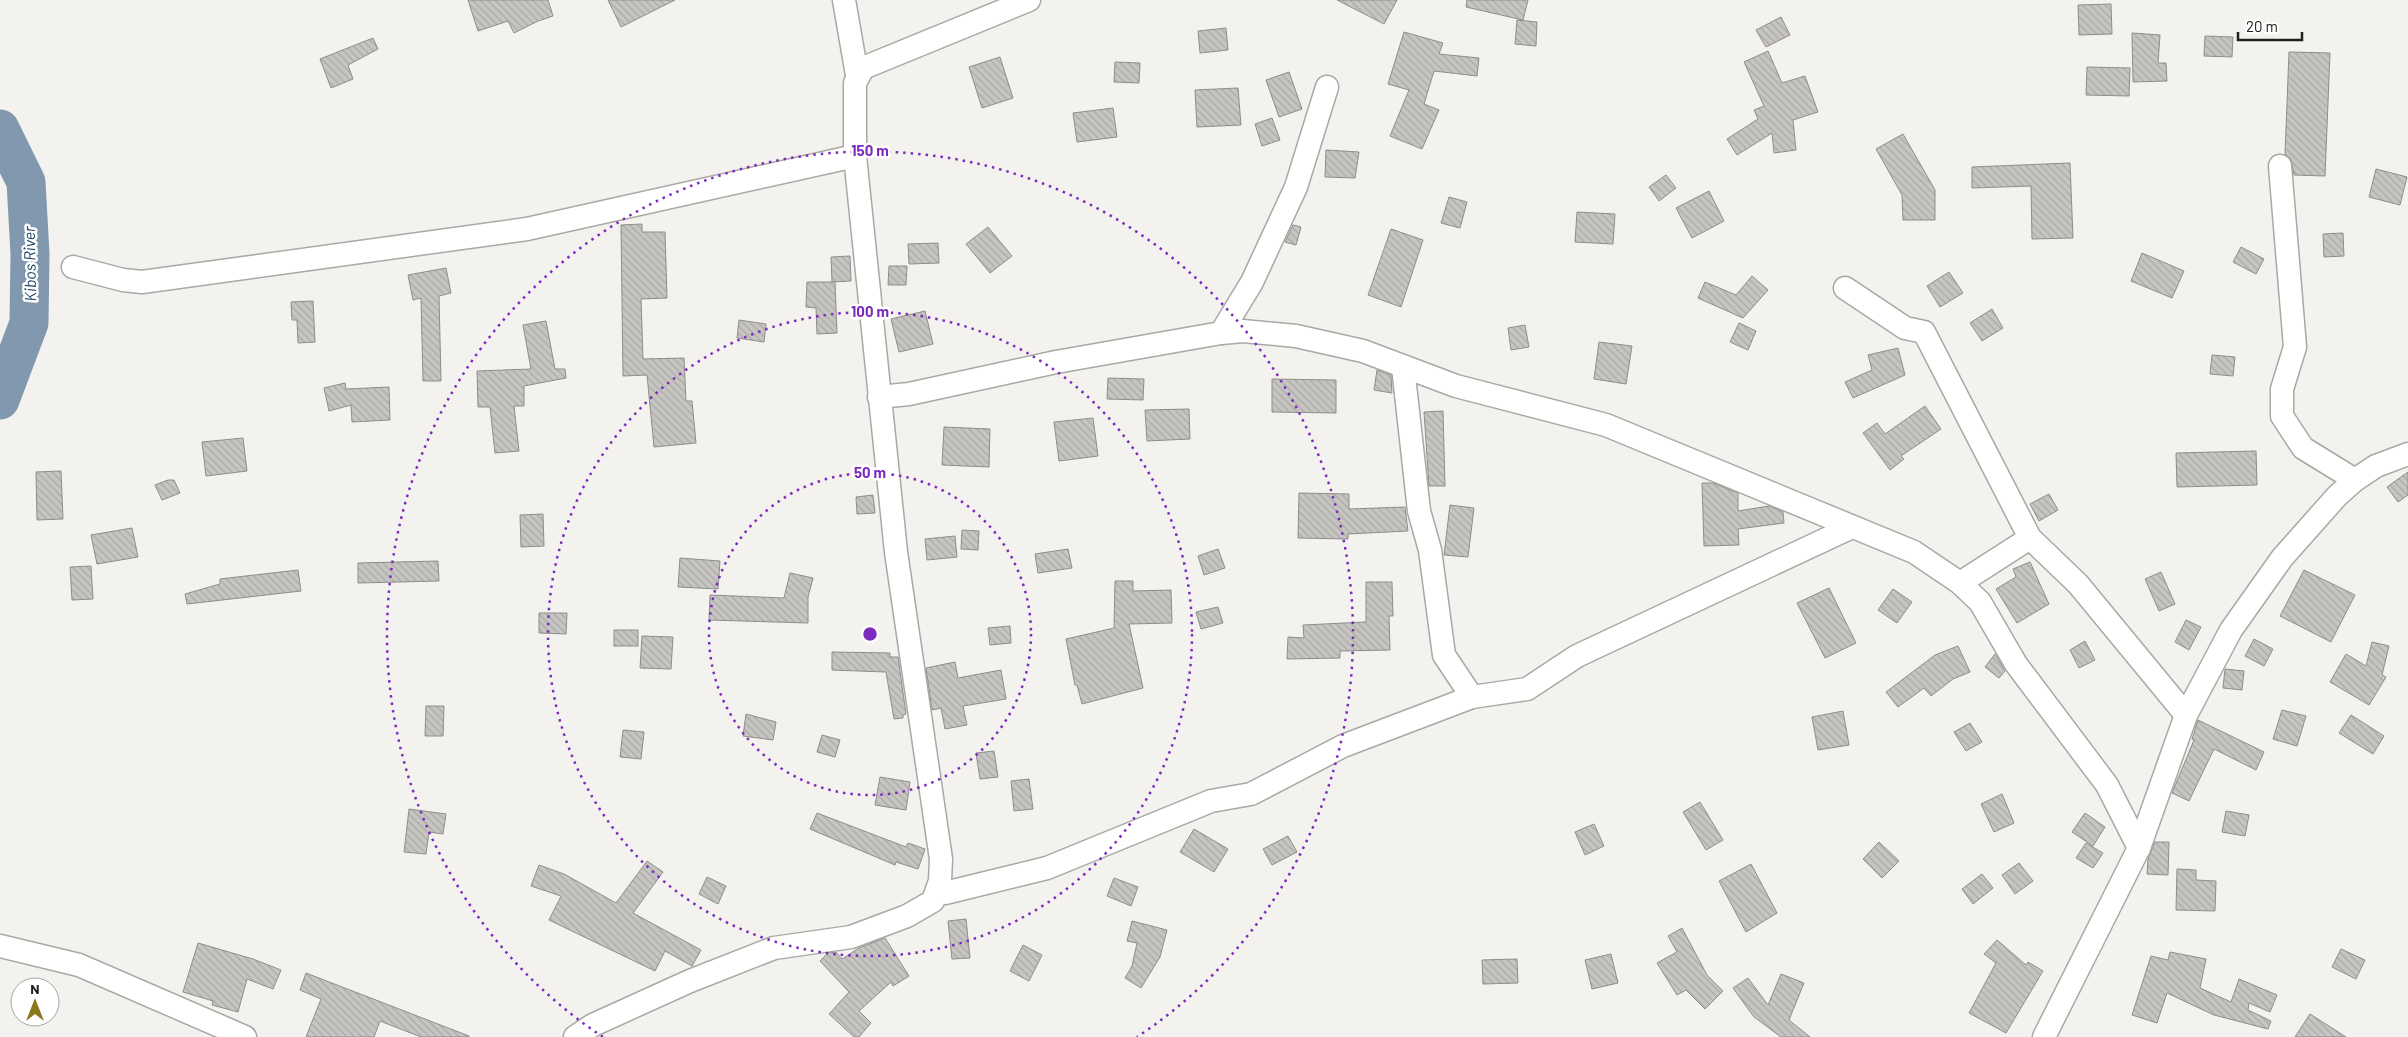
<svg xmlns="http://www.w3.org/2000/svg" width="2408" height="1037" font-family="Barlow,sans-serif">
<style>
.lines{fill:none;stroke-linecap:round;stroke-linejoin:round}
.river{stroke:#8198af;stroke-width:39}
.building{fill:url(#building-back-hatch);stroke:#8e8d89}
.minor-casing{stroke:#a9a8a4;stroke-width:25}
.minor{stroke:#fff;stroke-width:22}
.ring{fill:none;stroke:#7b2cbf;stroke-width:2.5;stroke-dasharray:2.5 5}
.labels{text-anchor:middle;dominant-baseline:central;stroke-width:5;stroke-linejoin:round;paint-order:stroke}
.water-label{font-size:16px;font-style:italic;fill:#1e4567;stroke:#fff}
.centre{fill:#7b2cbf;stroke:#fff;stroke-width:2.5}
.ring-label{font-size:15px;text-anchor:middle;font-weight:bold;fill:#7b2cbf;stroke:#fff;stroke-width:5;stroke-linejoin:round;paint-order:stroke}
</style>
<defs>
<pattern id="building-back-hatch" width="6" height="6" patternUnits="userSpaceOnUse" patternTransform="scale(1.25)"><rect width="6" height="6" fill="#c6c5c1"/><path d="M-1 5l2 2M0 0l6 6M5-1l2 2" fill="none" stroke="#aaa9a5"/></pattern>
</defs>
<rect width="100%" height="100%" fill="#f4f2ee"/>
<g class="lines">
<path class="river" d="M0,129L26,182L30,254L29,323L0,400"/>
</g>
<g class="building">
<path d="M468,0H548L553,16L538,21L514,33L508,21L478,31Z"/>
<path d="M608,0H675L621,27Z"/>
<path d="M1337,0H1397L1384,24Z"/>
<path d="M1467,0H1528L1523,20L1466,7Z"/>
<path d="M2111,4L2112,34L2079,35L2078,5Z"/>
<path d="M1781,17L1790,35L1766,47L1756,30Z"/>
<path d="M1517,20L1537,22L1536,46L1515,44Z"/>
<path d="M1226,28L1228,50L1200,53L1198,31Z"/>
<path d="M1404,32L1443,43L1439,54L1479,58L1477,76L1434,71L1424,104L1439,110L1422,149L1390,136L1409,90L1388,84Z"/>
<path d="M2132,33L2160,35L2158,63H2166L2167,81L2133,82Z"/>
<path d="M2205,36L2233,37L2232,57L2204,56Z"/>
<path d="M373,38L378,49L348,65L353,79L331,88L320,59Z"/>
<path d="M1768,51L1782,83L1805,76L1818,112L1793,120L1796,150L1774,153L1772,133L1737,155L1727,139L1758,119L1754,110L1764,106L1744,62Z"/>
<path d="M2289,52L2330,53L2325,176L2294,175L2291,159L2285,154Z"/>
<path d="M1000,57L1013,98L982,108L969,67Z"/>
<path d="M1115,62L1140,63L1139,83L1114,82Z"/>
<path d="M2087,67L2130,68L2129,96L2086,95Z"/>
<path d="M1289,72L1302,109L1279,117L1266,80Z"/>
<path d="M1238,88L1241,125L1197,127L1195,90Z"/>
<path d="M1113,108L1117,137L1077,142L1073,113Z"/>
<path d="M1272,118L1280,140L1262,146L1255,124Z"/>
<path d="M1903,134L1935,190V220H1903L1902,195L1876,149Z"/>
<path d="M1326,150L1359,152L1355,178L1325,177Z"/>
<path d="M2070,163L2073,238L2032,239L2031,186L1972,188V167Z"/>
<path d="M2376,169L2407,177L2400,205L2369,197Z"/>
<path d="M1666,175L1676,188L1659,201L1649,187Z"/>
<path d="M1709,191L1724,221L1692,238L1676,208Z"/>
<path d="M1449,197L1467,202L1460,228L1441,223Z"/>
<path d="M1577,212L1615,214L1613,244L1575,242Z"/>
<path d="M642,224V232H665L667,298L641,299L643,359L684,358L686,401H692L696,443L654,447L647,375L623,376L621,225Z"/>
<path d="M1293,225L1301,227L1296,245L1285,242Z"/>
<path d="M988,227L1012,256L990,273L966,244Z"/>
<path d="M1391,229L1423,240L1401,307L1368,295Z"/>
<path d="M2343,233L2344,256L2324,257L2323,234Z"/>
<path d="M938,243L939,263L909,264L908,244Z"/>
<path d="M2241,247L2264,259L2256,274L2233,262Z"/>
<path d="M2142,253L2184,271L2172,298L2131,281Z"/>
<path d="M850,256L851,281L832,282L831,257Z"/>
<path d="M889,266H907L906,285H888Z"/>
<path d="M446,268L451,293L439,296L441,381H423L421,298L413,300L408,275Z"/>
<path d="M1949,272L1963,293L1940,307L1927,286Z"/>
<path d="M1752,276L1768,290L1743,318L1698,298L1705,282L1736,295Z"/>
<path d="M807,282H835L837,333L817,334L816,308L806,307Z"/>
<path d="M313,301L315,342L298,343L297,320H292L291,302Z"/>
<path d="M1992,309L2003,328L1982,341L1970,323Z"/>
<path d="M925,311L933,344L899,352L891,319Z"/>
<path d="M739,320L766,324L764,342L737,338Z"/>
<path d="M546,321L555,369H565L566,378L524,386V406H514L519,451L495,453L490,407H478L477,371L531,369L523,325Z"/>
<path d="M1739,323L1756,331L1748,350L1730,342Z"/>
<path d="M1525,325L1529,347L1511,350L1508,328Z"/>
<path d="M1599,342L1632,346L1626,384L1594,379Z"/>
<path d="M1898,348L1905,375L1853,398L1845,382L1872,370L1868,355Z"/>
<path d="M2212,355L2235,357L2233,376L2210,374Z"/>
<path d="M1377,370L1391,375L1392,393L1374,390Z"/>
<path d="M1108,378L1144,379L1143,400L1107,399Z"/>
<path d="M1272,379L1336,380V413L1272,412Z"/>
<path d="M345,383L346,389L389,387L390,420L352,422L351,405L329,411L324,388Z"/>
<path d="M1925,406L1941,429L1901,456L1904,459L1890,470L1863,433L1877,423L1885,434Z"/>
<path d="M1189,409L1190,439L1147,441L1145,410Z"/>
<path d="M1443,411L1445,486H1429L1424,412Z"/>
<path d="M1093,418L1098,456L1059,461L1054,422Z"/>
<path d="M944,427L990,429L989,467L942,465Z"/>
<path d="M243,438L247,471L206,476L202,442Z"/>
<path d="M2256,451L2257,485L2177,487L2176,453Z"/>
<path d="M61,471L63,519L37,520L36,472Z"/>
<path d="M2408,472V495L2398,502L2387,487Z"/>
<path d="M168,480H174L180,493L162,500L155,485Z"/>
<path d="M1702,483H1713L1738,493V511L1769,506L1783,512L1784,523L1738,529L1739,545L1704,546Z"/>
<path d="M1299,493L1349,494V509L1405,507L1408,531L1348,534V539L1298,538Z"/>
<path d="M2049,494L2058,510L2039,521L2030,504Z"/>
<path d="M873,495L875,513L857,514L856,497Z"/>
<path d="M1450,505L1474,508L1468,557L1444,555Z"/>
<path d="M543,514L544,546L521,547L520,515Z"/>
<path d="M132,528L138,557L97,564L91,535Z"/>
<path d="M962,530L979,531L978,550L961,549Z"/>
<path d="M955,536L957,557L927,560L925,539Z"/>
<path d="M1068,549L1072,568L1038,573L1035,554Z"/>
<path d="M1218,549L1225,568L1204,575L1198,556Z"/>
<path d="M680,558L720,561L718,589L678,587Z"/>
<path d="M438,561L439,581L358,583V563Z"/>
<path d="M2030,562L2049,604L2017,623L1996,589L2016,577L2013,569Z"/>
<path d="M91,566L93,599L72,600L70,567Z"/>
<path d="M298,570L301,591L187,604L185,594L220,584V579Z"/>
<path d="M2304,570L2355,595L2331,642L2280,616Z"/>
<path d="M2161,572L2175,604L2159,611L2145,579Z"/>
<path d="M790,573L813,578L808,597V623L709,620L710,595L784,598Z"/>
<path d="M1115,581H1133V591L1171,590L1172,623L1129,624L1143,688L1082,704L1077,685H1075L1066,639L1114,628Z"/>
<path d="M1366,582H1392L1393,616H1389L1390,650L1340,651V658L1287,659L1288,637L1304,638L1303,625L1366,622Z"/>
<path d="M1829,588L1856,643L1825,658L1797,603Z"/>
<path d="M1893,589L1912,602L1897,623L1878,610Z"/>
<path d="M1218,607L1223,623L1201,629L1196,612Z"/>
<path d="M539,613H567L566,634L539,633Z"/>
<path d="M2186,620L2201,627L2189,650L2175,642Z"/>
<path d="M1010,626L1011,643L990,645L988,628Z"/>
<rect x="614" y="630" width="24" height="16"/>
<path d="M642,636L673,637L671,669L640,668Z"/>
<path d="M2254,639L2273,649L2264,666L2245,656Z"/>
<path d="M2085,641L2095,660L2079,668L2070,650Z"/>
<path d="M2372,642L2389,646L2382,675L2386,677L2369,705L2330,682L2346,654L2366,666Z"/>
<path d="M1958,646L1970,672L1953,679L1931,696L1924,688L1898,707L1886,692L1935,655Z"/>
<path d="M832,652L890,653V657H898L906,714L903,715V718L894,719L886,672L832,670Z"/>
<path d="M1995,654L2005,671L1999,678L1985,667Z"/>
<path d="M955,662L958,678L1001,670L1006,699L963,706L967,725L945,729L941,708L932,710L926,668Z"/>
<path d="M2225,669L2244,671L2242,690L2223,688Z"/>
<path d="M426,706H444L443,736H425Z"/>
<path d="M2282,710L2306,716L2297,746L2273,739Z"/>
<path d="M1843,711L1849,745L1818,750L1812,717Z"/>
<path d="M746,714L776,722L773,740L743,736Z"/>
<path d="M2351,715L2384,736L2373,754L2339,733Z"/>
<path d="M2198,720L2264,752L2256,770L2214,749L2189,801L2172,793L2194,740L2192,739Z"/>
<path d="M1970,723L1982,742L1966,751L1954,732Z"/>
<path d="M623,730L644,732L641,759L620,757Z"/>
<path d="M822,735L840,740L835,757L817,752Z"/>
<path d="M994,751L998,777L980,779L976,753Z"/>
<path d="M880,777L910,782L906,810L875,805Z"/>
<path d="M1029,779L1033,809L1014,811L1011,781Z"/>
<path d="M2002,794L2014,823L1994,832L1981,804Z"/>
<path d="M1700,802L1723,840L1706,850L1683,812Z"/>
<path d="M409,809L446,814L443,834L429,832L426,854L404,852Z"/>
<path d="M2226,811L2249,815L2245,836L2222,832Z"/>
<path d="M817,813L906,847L908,843L925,849L918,869L896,862L895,865L810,829Z"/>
<path d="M2085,813L2105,827L2093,846L2072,832Z"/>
<path d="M1594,824L1604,846L1585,855L1575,832Z"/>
<path d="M1194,829L1228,849L1214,872L1180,852Z"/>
<path d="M1288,836L1297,852L1272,865L1263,849Z"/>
<path d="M1879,842L1899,861L1882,878L1863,859Z"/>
<path d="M2155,842H2169L2168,875L2147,874L2148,859Z"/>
<path d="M2086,843L2103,853L2093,868L2076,858Z"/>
<path d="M647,861L663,872L633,913L701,950L692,966L665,951L655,971L549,920L561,896L531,886L539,865L564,874L616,903Z"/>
<path d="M2019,863L2033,881L2015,894L2002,875Z"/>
<path d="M1751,864L1777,913L1746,932L1719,881Z"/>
<path d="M2177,869L2196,870V880L2216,881L2215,911L2176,910Z"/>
<path d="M1982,874L1993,888L1973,904L1962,889Z"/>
<path d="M707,877L726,886L718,904L699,894Z"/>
<path d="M1114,878L1138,887L1131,906L1107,896Z"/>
<path d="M966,919L970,958L952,959L948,921Z"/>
<path d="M1132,921L1167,930L1160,957L1141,988L1125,978L1132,966L1137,943L1127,941Z"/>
<path d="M1682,928L1707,975L1723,991L1705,1009L1686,990L1677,995L1657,963L1677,952L1668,936Z"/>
<path d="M885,938L909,976L893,986L891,982L859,1011L871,1023L859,1037H854L829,1014L849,992L820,961L828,953L836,952L842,959L859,948Z"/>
<path d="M1997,940L2026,965L2028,962L2043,971L2006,1033L1969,1013L1996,963L1984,954Z"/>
<path d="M198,943L253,959L281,970L273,989L247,979L238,1012L212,1005L213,1001L183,992Z"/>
<path d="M1023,945L1042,955L1029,981L1010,971Z"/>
<path d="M2341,949L2365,960L2356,979L2332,967Z"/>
<path d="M2170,952L2206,959L2200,988L2231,1002L2239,979L2277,995L2270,1012L2249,1003L2248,1010L2271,1021L2268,1029L2214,1015L2167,993L2157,1023L2132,1015L2151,956L2168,960Z"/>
<path d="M1611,954L1618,983L1592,989L1585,960Z"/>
<path d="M1517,959L1518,983L1483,984L1482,960Z"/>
<path d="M306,973L469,1036V1037H421L380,1021L374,1037H306L321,999L300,990Z"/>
<path d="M1781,974L1804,983L1789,1020L1810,1037H1781L1754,1017L1733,988L1748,978L1768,1005Z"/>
<path d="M2310,1014L2346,1037H2295Z"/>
</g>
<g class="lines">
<g class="minor-casing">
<g id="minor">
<path d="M844,0L857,75"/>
<path d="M2280,166L2295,347L2282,389V416L2303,448L2355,480"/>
<path d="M73,267L123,280L142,282L527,229L855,156"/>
<path d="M1845,288L1905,328L1924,332L2030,538L2078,584L2186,715"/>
<path d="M1221,333L1252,282L1296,187L1327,87"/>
<path d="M1403,367L1419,511L1430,550L1444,655L1472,697"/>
<path d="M879,397L909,394L1056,362L1221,333L1243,331L1296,336L1363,351L1456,386L1606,425L1914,552L1960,583L1980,602L2016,664L2107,785L2139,848"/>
<path d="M1960,583L2030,538"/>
<path d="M938,891L945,893L1047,868L1211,801L1251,794L1343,746L1472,697L1527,689L1577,656L1852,527"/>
<path d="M0,946L79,965L245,1037"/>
<path d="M575,1037L593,1025L690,981L774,948L851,937L907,916L933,901L940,881L941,859L896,552L855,156V83L863,68L1029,0"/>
<path d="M2044,1037L2139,848L2186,715L2231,630L2282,558L2337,496L2355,480L2376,466L2408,454"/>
</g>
</g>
<use href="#minor" class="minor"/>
</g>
<g class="ring">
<circle cx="870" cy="634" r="161"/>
<circle cx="870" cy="634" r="322"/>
<path d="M603 1037A483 483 0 1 1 1137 1037"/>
</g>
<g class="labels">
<g class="water-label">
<text transform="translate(29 264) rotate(-91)">Kibos River</text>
</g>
</g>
<circle cx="870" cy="634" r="8" class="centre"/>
<g class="ring-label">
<text x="870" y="156">150 m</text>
<text x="870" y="317">100 m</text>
<text x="870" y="478">50 m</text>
</g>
<g transform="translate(35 1002)"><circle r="24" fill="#ffffff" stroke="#a6a6a5"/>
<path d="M0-4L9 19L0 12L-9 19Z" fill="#8c771b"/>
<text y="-8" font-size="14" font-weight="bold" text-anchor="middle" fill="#21201f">N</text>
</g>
<path d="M2238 32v8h64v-8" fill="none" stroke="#21201f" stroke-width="2.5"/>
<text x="2246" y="32" font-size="15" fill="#21201f" stroke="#ffffff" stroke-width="4" paint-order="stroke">20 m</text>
</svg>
